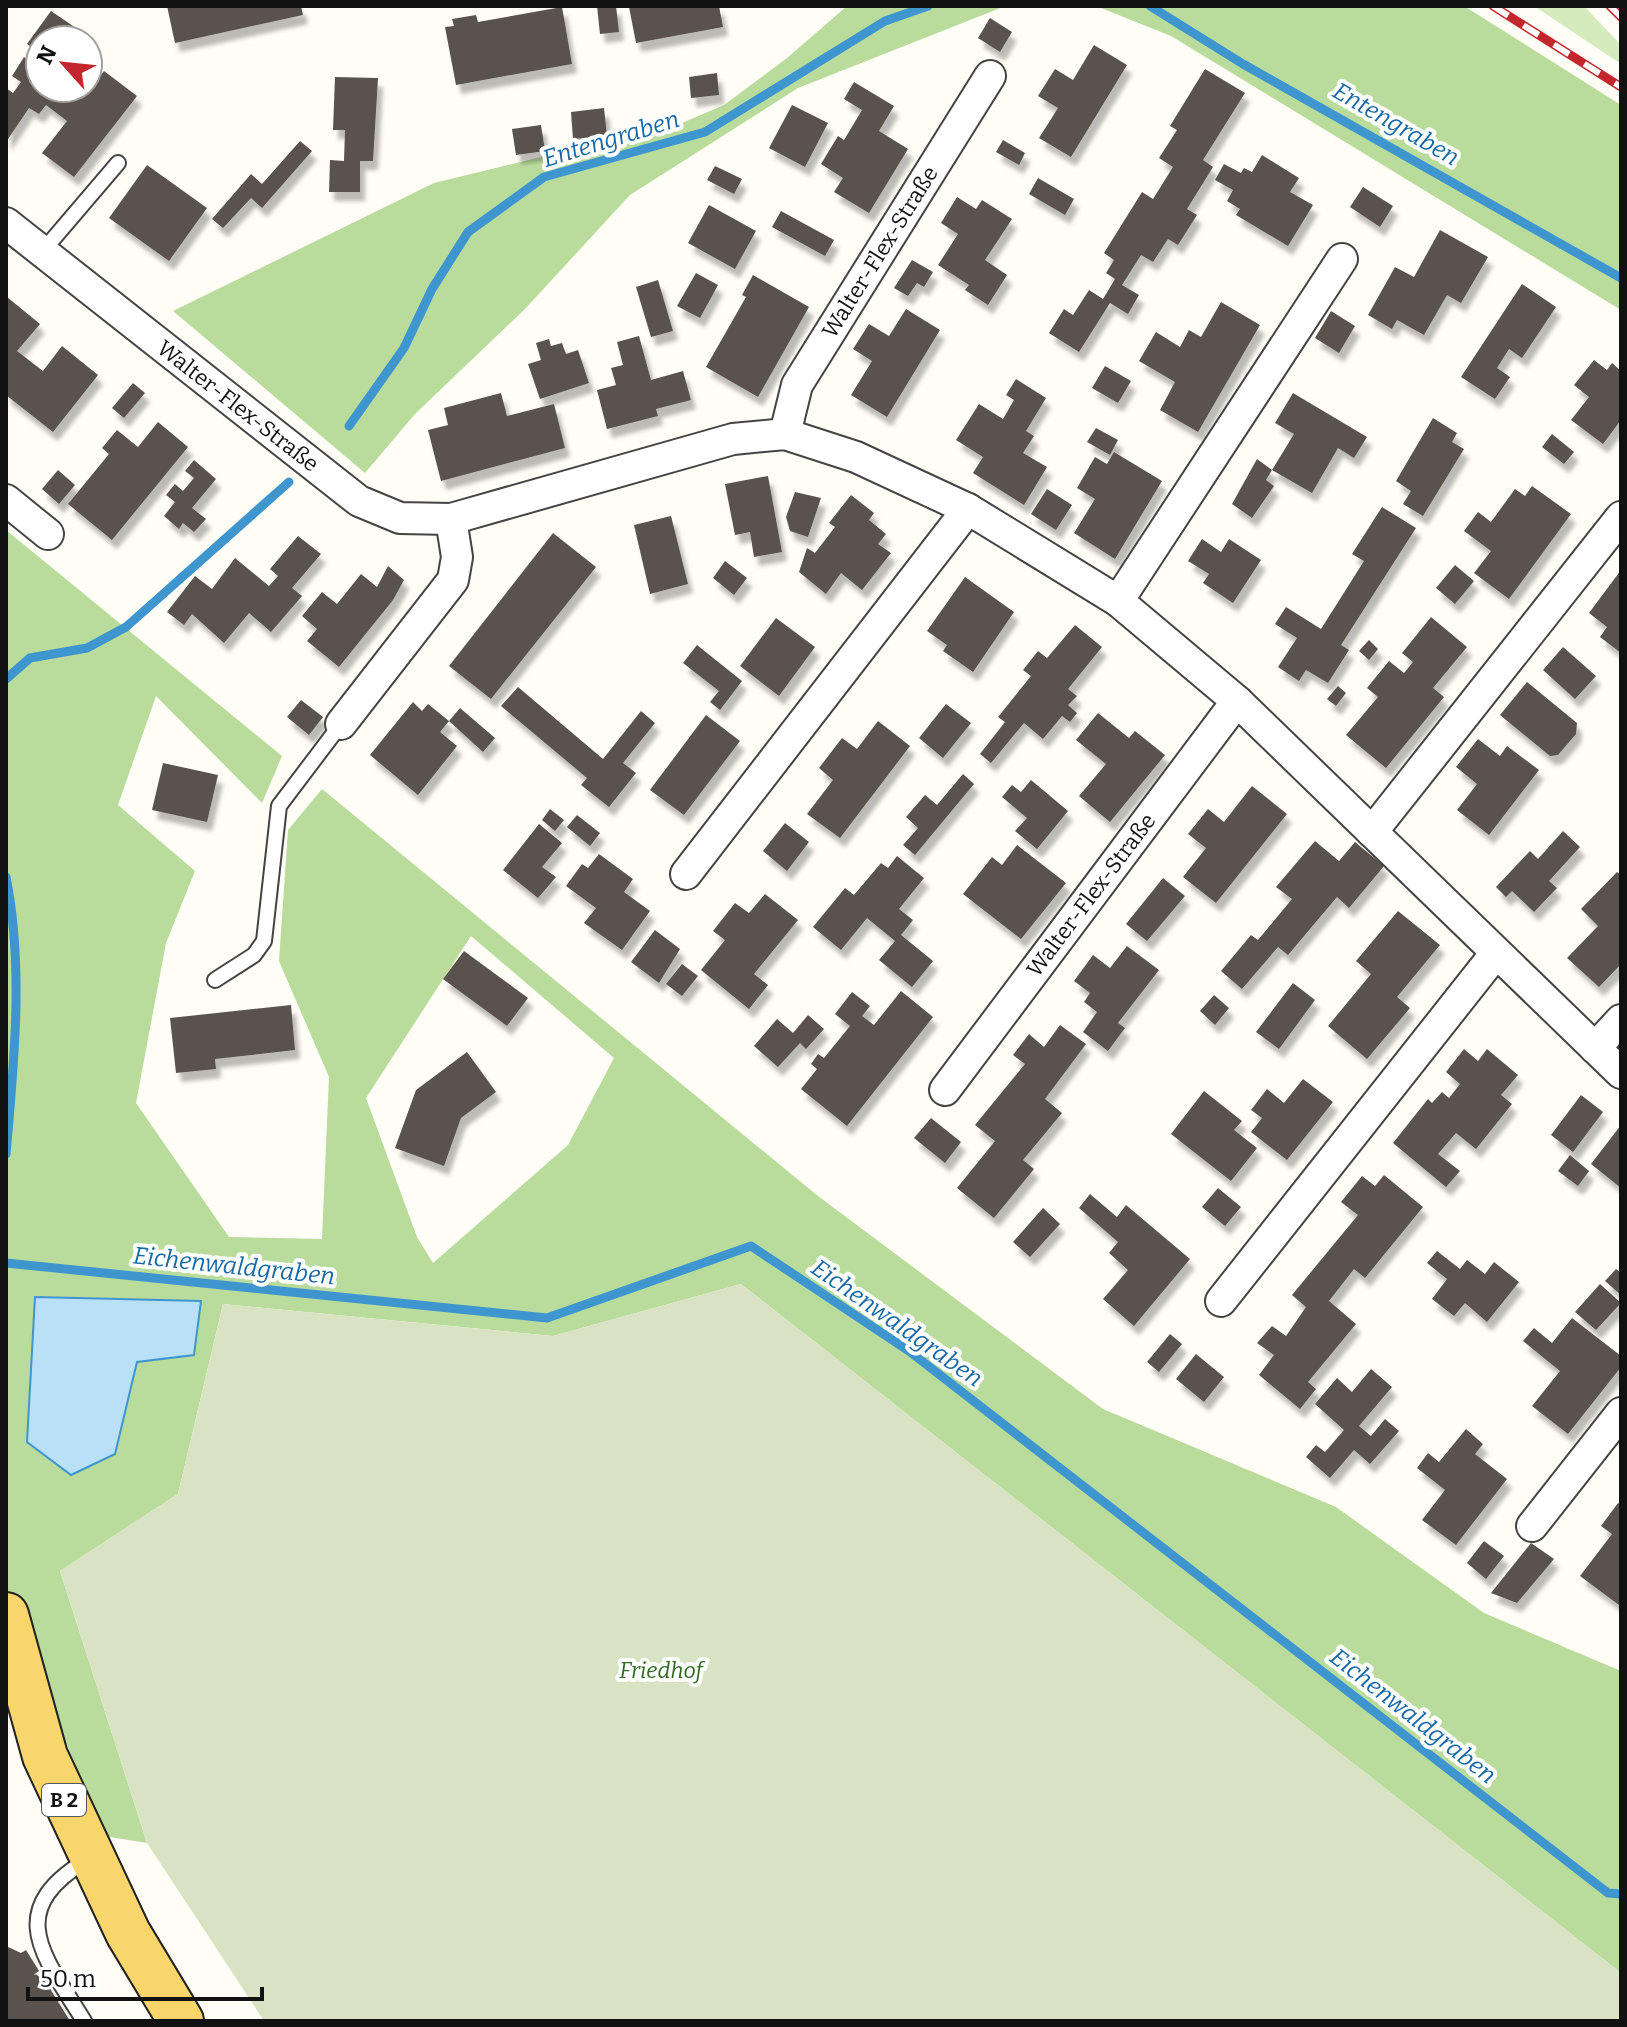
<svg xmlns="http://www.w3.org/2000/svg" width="1627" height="2027" font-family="Bitter,serif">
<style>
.green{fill:#d5ebbd}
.forest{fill:#b9dc9c;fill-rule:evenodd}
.cemetery{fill:#d9e3c4}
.water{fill:#b9e0f7;stroke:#3f96cf;stroke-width:2}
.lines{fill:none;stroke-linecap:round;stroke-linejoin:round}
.stream{stroke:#3f96cf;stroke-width:9}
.building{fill:#5a524d;filter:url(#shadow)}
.service-casing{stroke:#444;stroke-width:18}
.minor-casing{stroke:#444;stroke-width:34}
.primary-casing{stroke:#222;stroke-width:48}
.service{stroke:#fff;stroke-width:14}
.minor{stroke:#fff;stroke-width:30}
.primary{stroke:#f9d66b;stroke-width:44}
.rail-casing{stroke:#c4262e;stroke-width:9}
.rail{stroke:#fff;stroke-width:6;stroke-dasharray:18;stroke-linecap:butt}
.labels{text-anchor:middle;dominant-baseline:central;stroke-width:8;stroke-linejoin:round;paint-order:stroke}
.shield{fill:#fff;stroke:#585858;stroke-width:2}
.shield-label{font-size:20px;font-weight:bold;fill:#111}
.street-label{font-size:22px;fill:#111;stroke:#fff}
.park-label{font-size:22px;font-style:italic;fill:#2f6b1f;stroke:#fff}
.water-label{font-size:24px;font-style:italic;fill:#1768a6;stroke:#fff}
</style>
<defs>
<filter id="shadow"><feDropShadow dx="5" dy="9" stdDeviation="2" flood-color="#0004"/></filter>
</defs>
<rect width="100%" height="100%" fill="#fffdf5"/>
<path class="green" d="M1534,6H1584L1621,45V64Z"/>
<g class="forest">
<path d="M847,6H1016L1003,7L798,88L630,195L525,309L415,414L365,473L173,311L434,183L682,123L724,105L787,58Z"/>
<path d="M1096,6H1464L1621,105V310L1171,36Z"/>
<path d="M6,530L282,756L262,803L156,696L118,805L195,871L166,943L136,1103L229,1237L322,1239L329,1077L279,961L288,830L322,789L818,1196L1103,1409L1336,1507L1484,1613L1621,1671V1973L741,1284L553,1336L223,1304L178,1494L60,1571L147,1843L104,1836L22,1634L6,1651ZM471,936L614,1058L568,1145L433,1263L417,1237L366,1098ZM35,1297L137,1362L115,1454Z"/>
</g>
<path class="cemetery" d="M741,1284L1621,1973V2021H264L147,1843L60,1571L178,1494L223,1304L553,1336Z"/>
<path class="water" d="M35,1297L201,1301L194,1355L137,1362L115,1454L71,1475L27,1442Z"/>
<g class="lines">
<g class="stream">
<path d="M1150,6L1243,64L1621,278"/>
<path d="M349,426L404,348L432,289L468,232L544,177L705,132L885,21L928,6"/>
<path d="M6,679L30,658L87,648L126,627L289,482"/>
<path d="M6,877C24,967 14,1063 6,1154"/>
<path d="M6,1263L547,1318L751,1246L909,1351L1608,1893L1621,1894"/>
</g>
</g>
<g class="building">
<path d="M167,6H301L303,15L175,43Z"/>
<path d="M597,6H616L619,32L600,34Z"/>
<path d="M719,6L723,27L636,43L629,7Z"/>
<path d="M562,7L572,64L456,85L445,27L454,26L452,19L476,15L478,22Z"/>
<path d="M51,11L76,28L67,40H40V53L27,44Z"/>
<path d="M990,18L1012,32L1000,52L978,38Z"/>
<path d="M1094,45L1127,65L1071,157L1039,138L1058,108L1038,96L1055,69L1073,80Z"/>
<path d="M24,57L38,67L40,65V88L90,89L104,71L137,96L74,177L42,153L67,121L46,105L39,114L29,108L6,142V88L13,93L21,82L12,76Z"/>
<path d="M1205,69L1245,93L1203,160L1213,167L1187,209L1197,215L1178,245L1168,239L1153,262L1141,255L1122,285L1139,295L1128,314L1110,303L1079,352L1049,333L1064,309L1073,315L1089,290L1103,299L1115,279L1106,273L1114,260L1104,253L1142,192L1153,199L1173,167L1159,158L1177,130L1170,126Z"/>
<path d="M717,73L719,95L691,98L689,77Z"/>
<path d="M335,77L378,78L373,161H360V192H329L330,160L344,161L345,130H333Z"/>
<path d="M854,82L894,106L879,131L908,149L869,213L834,192L843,178L821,164L838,136L844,140L862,110L844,99Z"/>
<path d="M792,105L828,123L805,167L769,148Z"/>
<path d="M604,108L607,136L573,139L571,112Z"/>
<path d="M541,125L545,151L516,155L512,129Z"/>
<path d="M1003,140L1025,153L1019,165L996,152Z"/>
<path d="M300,141L312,151L262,208L251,198L223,228L212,219L251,174L262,184Z"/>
<path d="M1262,155L1299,178L1290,192L1313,205L1288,246L1236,215L1240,209L1227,201L1233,190L1215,180L1224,164L1241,173L1244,168L1252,172Z"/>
<path d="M147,165L207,208L169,261L109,218Z"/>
<path d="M715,166L742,179L734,194L707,180Z"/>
<path d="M1038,178L1074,199L1065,215L1029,194Z"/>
<path d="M1363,187L1393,206L1380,227L1350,207Z"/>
<path d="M957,197L976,209L982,200L1012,219L985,260L1007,275L988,305L965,290L969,285L938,265L958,234L941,223Z"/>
<path d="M709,205L756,231L735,269L688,243Z"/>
<path d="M781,211L834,240L825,256L772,227Z"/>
<path d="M1440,230L1488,257L1461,303L1447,295L1424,335L1397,320L1392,329L1368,315L1395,267L1414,277Z"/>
<path d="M912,260L933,272L924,287L917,283L908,296L894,288Z"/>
<path d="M696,273L718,285L700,318L677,306Z"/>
<path d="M753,275L809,307L758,397L706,367L746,297L742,295Z"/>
<path d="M658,280L673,331L651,337L636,287Z"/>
<path d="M1522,284L1556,307L1522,358L1509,349L1497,368L1510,377L1495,399L1461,377Z"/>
<path d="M7,297L40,324L17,351L43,371L62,346L98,375L53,432L6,395Z"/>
<path d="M1221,302L1260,325L1198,432L1160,410L1175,382L1139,361L1156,332L1180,347L1189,330L1201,337Z"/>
<path d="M906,309L940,330L887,417L851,395L872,361L853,349L869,324L889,336Z"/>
<path d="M1331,311L1355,326L1339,353L1315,338Z"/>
<path d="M639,336L651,380L683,371L691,400L656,409L658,416L607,429L597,390L616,385L611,368L623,365L617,342Z"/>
<path d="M549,339L551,346L562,343L566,354L578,350L589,383L540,399L528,364L541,360L536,343Z"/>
<path d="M1594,360L1607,370L1612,363L1621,371V420L1603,444L1571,420L1589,397L1574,385Z"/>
<path d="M1105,366L1131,381L1118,403L1092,388Z"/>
<path d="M1016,379L1046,398L1026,431L1034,436L1023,453L1047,467L1024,505L973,473L983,457L956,440L979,404L1003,419L1014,400L1006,395Z"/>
<path d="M133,383L145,393L124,418L112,408Z"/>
<path d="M501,393L507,416L554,404L565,448L441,481L428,430L448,425L444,408Z"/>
<path d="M1293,393L1367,437L1354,458L1338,448L1312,493L1272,470L1266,480L1274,486L1252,518L1232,504L1257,459L1272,470L1294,434L1275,423Z"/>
<path d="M1433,418L1457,433L1452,442L1464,449L1423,516L1403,504L1411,491L1396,481Z"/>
<path d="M158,422L188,447L112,540L68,504L109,454L102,448L117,430L138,447Z"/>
<path d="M1096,428L1118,440L1110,455L1087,442Z"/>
<path d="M1552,434L1574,452L1564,464L1542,447Z"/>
<path d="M1114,452L1162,481L1115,559L1074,533L1095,499L1077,488L1095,457L1107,464Z"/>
<path d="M194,460L216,479L192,508L206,519L194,532L183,523L179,529L164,516L175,502L166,495L175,484L183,491L194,478L185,471Z"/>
<path d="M58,470L75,485L59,504L42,489Z"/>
<path d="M768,476L782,552L754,557L750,532L735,535L725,484Z"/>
<path d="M1532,486L1571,514L1509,599L1474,573L1491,551L1464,531L1478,512L1491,522L1515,489L1525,496Z"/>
<path d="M1047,489L1072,505L1056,530L1031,514Z"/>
<path d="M795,492L821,498L808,537L790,531L786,517Z"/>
<path d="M851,495L874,513L869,520L886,534L878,544L891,553L862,590L841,573L826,594L799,572L807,548L815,553L835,527L829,523Z"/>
<path d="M1382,507L1416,528L1341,645L1349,650L1328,683L1306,670L1299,681L1278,667L1297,638L1275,624L1286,607L1321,629L1364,561L1352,554Z"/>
<path d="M671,516L688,584L650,594L634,525Z"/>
<path d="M553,533L596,567L491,699L449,666Z"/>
<path d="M298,536L321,554L292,588L302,596L271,632L249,613L224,643L192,614L184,625L167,612L195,576L212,589L235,558L269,586L278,576L270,569Z"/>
<path d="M1202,539L1221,552L1229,539L1261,560L1233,603L1203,583L1209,574L1188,561Z"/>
<path d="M725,561L747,578L734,595L713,578Z"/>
<path d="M1455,565L1474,581L1455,604L1436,588Z"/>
<path d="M388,566L404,580L393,600L339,667L307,641L317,629L302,616L322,592L337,604L361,574L377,587Z"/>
<path d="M1621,570V653L1600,637L1607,627L1589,613Z"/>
<path d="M965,577L1014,612L973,672L943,651L947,645L927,631Z"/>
<path d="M1431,617L1467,647L1433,688L1444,697L1386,768L1346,735L1378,697L1367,688L1389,661L1404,673L1413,662L1402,653Z"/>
<path d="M776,618L815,647L779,696L740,666Z"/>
<path d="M1075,625L1102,647L1068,689L1077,696L1068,705L1077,713L1070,722L1062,716L1043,739L1024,723L991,763L980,754L1005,722L998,717L1031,676L1023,670L1038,651L1047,658Z"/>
<path d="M1369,640L1378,649L1369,660L1359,651Z"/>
<path d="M697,645L742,681L720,710L710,702L719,691L683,663Z"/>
<path d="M1563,647L1596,676L1575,699L1543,670Z"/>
<path d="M1527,682L1577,723L1576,734L1558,755L1550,756L1500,715Z"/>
<path d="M1338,686L1346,693L1336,706L1327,699Z"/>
<path d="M518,687L603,759L641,711L655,723L623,763L636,773L609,807L581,785L587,778L501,706Z"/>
<path d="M301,700L323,717L309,735L287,717Z"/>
<path d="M413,702L422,711L428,704L449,721L440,732L457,746L418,795L370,755Z"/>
<path d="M946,704L971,723L943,758L919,738Z"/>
<path d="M460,708L495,738L483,752L449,721Z"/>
<path d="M1098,713L1129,738L1135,731L1165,755L1110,822L1079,796L1106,764L1076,740Z"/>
<path d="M706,715L740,741L684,815L650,790Z"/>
<path d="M878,721L910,746L840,838L807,814L833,780L819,768L842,738L857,749Z"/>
<path d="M1478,739L1500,756L1507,746L1539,770L1489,835L1457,810L1477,784L1456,767Z"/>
<path d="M163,763L218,775L207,822L152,810Z"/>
<path d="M963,774L974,784L915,855L903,845L918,828L906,817L925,795L937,805Z"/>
<path d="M1031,780L1068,811L1037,849L1015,831L1027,818L1002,797L1012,785L1021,792Z"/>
<path d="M1252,786L1287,814L1216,903L1183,877L1206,848L1188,834L1208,809L1224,822Z"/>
<path d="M550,809L564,820L555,831L542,820Z"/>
<path d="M577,815L600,833L590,846L567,827Z"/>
<path d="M785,823L809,842L787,871L763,851Z"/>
<path d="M539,824L562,843L542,867L556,877L538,898L503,870Z"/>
<path d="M1563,831L1580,847L1549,881L1557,888L1534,912L1512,891L1506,897L1496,887L1530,851L1538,859Z"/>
<path d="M1315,841L1339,861L1355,842L1384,866L1349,908L1337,897L1288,955L1278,947L1242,989L1221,971L1251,935L1258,940L1292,899L1276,887Z"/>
<path d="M1017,845L1066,883L1021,939L963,894L992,857L1002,865Z"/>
<path d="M599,854L633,879L624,892L650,911L622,950L584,923L596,908L566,886L582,864L588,868Z"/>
<path d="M897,856L924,878L899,909L913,920L901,935L933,961L912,987L879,960L895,941L867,918L841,950L813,927L845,888L854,895L881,863L888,868Z"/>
<path d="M1617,872L1621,875V964L1599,987L1567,958L1598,926L1581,909Z"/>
<path d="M1163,878L1185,896L1147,941L1126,924Z"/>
<path d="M765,894L798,920L754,974L768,985L749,1009L701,970L725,940L713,931L735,903L749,913Z"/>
<path d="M1398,911L1440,945L1397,997L1410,1008L1367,1059L1328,1026L1371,974L1356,961Z"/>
<path d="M655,930L680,949L659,983L631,962Z"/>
<path d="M1127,946L1159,970L1118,1023L1125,1028L1108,1051L1083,1032L1097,1012L1084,1002L1090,993L1074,981L1093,955L1110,968Z"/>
<path d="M464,951L528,998L507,1026L443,979Z"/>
<path d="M682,964L698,976L682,996L666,984Z"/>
<path d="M1293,983L1315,1000L1279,1049L1256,1032Z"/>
<path d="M901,991L933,1017L847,1126L801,1089L817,1069L811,1064L818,1054L824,1058L850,1026L835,1014L852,992L870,1006L862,1016L874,1025Z"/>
<path d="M1214,995L1229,1008L1215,1025L1200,1011Z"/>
<path d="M291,1005L295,1050L215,1059L216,1069L176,1073L170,1018Z"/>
<path d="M808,1015L824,1029L806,1049L800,1043L778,1067L754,1046L777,1019L793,1033Z"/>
<path d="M1060,1025L1086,1044L1045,1099L1062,1113L1023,1160L1034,1169L994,1218L957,1188L995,1141L975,1125L1025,1064L1013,1055L1029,1034L1044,1047Z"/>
<path d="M1464,1049L1478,1061L1487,1049L1518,1075L1501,1095L1512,1104L1476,1149L1456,1133L1438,1154L1460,1171L1446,1187L1393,1143L1428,1099L1432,1103L1442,1092L1449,1098L1460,1084L1446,1072Z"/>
<path d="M467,1052L496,1092L461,1118L444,1166L395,1148L416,1090Z"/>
<path d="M1303,1079L1333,1102L1287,1160L1251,1132L1262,1118L1251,1110L1267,1089L1284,1103Z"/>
<path d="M1204,1091L1242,1121L1234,1130L1257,1148L1231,1181L1171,1134Z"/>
<path d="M1581,1095L1603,1112L1573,1152L1551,1135Z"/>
<path d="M931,1118L961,1142L945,1163L914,1138Z"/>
<path d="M1621,1125V1188L1591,1164Z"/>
<path d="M1570,1155L1589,1171L1578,1186L1558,1171Z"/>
<path d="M1384,1175L1423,1207L1365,1278L1354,1269L1329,1301L1356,1324L1308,1382L1316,1389L1300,1409L1259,1375L1274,1355L1257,1343L1272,1326L1286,1336L1306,1307L1292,1295L1358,1215L1341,1202L1362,1176L1375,1186Z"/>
<path d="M1218,1188L1241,1207L1225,1226L1202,1207Z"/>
<path d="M1090,1194L1117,1217L1126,1205L1190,1259L1134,1326L1103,1299L1128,1270L1109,1253L1118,1242L1079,1208Z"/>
<path d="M1043,1208L1060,1224L1030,1257L1013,1242Z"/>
<path d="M1437,1251L1460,1269L1467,1260L1485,1274L1494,1262L1519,1282L1487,1322L1465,1303L1454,1316L1432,1299L1447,1279L1427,1263Z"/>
<path d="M1616,1269L1621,1273V1295L1605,1281Z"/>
<path d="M1600,1284L1621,1303L1596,1330L1575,1312Z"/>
<path d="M1572,1318L1621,1356V1367L1568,1434L1532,1406L1560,1371L1523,1341L1534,1328L1552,1343Z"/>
<path d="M1170,1334L1182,1344L1159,1372L1147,1362Z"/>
<path d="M1196,1354L1224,1377L1204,1402L1176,1379Z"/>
<path d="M1371,1369L1392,1387L1359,1426L1371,1436L1385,1419L1399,1431L1370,1464L1354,1450L1330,1478L1306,1457L1316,1445L1325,1452L1344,1430L1315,1404L1337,1378L1352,1392Z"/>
<path d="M1466,1429L1483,1444L1475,1454L1507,1479L1456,1545L1422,1520L1445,1490L1417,1468L1428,1453L1439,1462Z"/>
<path d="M1618,1503L1621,1505L1619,1605L1580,1576L1612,1534L1601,1526Z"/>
<path d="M1484,1541L1504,1556L1486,1579L1467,1563Z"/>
<path d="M1531,1543L1554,1559L1517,1603L1491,1593Z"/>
<path d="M6,1946L21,1953L26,1950L70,2021H6Z"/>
</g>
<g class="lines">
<g class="service-casing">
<g id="service">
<path d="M42,252L118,163"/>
<path d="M215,980L254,955L264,941L279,806L341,724"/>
<path d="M84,2021C44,1956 2,1911 87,1860"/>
</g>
</g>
<g class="minor-casing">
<g id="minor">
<path d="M6,223L359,501L400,518L451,519L733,439L785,434L856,457L968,509L1118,601L1237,701L1621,1073"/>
<path d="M785,434L797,385L990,76"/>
<path d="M6,500L48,534"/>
<path d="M1118,601L1342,259"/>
<path d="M341,724L453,580L457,557L451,519"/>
<path d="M1372,832L1621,517"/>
<path d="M686,874L968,509"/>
<path d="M1595,1048L1621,1020"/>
<path d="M945,1090L1237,701"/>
<path d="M1221,1301L1496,953"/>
<path d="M1532,1526L1621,1413"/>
</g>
</g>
<g class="primary-casing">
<path id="primary" d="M6,1615L45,1756L128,1933L181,2021"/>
</g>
<use href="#service" class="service"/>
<use href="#minor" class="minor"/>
<use href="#primary" class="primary"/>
<g class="rail-casing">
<g id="rail">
<path d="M1493,6L1621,87"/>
<path d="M1610,6L1621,17"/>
</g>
</g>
<use href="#rail" class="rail"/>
</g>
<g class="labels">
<rect class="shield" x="42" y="1784" width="44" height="32" rx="6"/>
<g class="shield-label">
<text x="64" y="1800">B 2</text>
</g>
<g class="street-label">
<text transform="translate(880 252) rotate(-58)">Walter-Flex-Straße</text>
<text transform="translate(238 406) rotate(38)">Walter-Flex-Straße</text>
<text transform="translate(1091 895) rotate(-53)">Walter-Flex-Straße</text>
</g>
<g class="park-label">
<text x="661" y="1670">Friedhof</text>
</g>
<g class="water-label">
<text transform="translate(1396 124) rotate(30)">Entengraben</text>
<text transform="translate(611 139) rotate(-17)">Entengraben</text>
<text transform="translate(234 1266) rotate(6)">Eichenwaldgraben</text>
<text transform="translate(897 1323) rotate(35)">Eichenwaldgraben</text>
<text transform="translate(1413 1716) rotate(38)">Eichenwaldgraben</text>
</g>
</g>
<rect width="1627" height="2027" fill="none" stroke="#111111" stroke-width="16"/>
<g transform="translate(64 64) rotate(297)"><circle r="38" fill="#ffffff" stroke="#a0a0a0" stroke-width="2"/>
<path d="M0-6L14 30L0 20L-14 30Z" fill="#c4262e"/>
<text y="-12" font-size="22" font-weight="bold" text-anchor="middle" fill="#111111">N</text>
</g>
<path d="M28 1987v12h234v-12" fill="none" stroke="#111111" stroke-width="4"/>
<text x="40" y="1987" font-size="24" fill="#111111" stroke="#ffffff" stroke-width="6" paint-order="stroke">50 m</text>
</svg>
